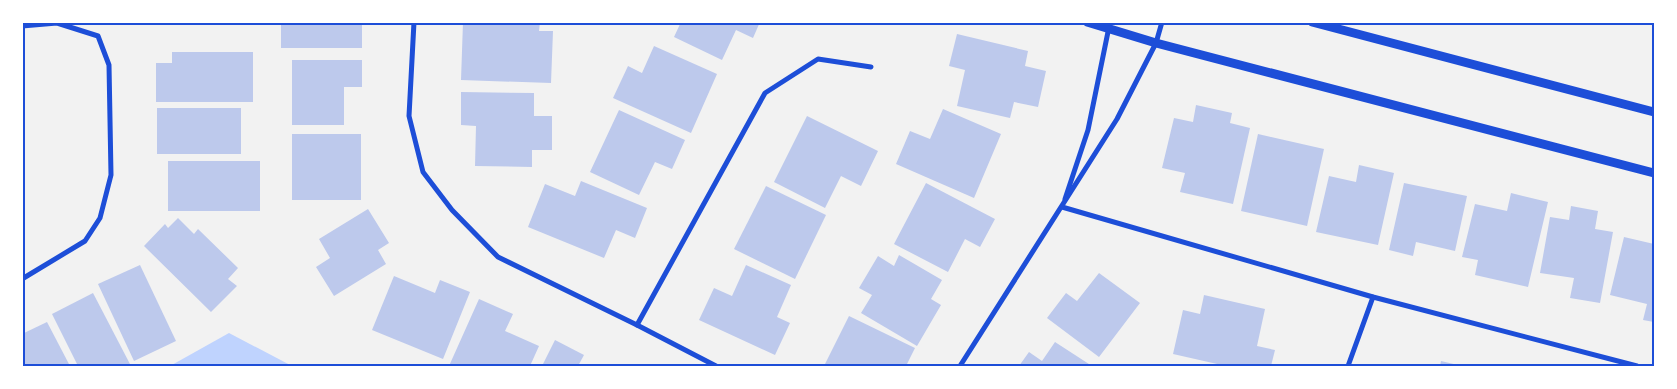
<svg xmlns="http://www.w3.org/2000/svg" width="1677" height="389" font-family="Roboto,sans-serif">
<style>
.water{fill:#bfd3fe}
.building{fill:#bdc9ec}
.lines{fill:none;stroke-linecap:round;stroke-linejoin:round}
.minor{stroke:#1d4ed8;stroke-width:5}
.tertiary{stroke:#1d4ed8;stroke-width:9}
.neatline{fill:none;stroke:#1d4ed8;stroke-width:2}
</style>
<rect width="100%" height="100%" fill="#f2f2f2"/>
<path class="water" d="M229,333L292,366H170Z"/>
<g class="building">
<rect x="281" y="22" width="81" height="26"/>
<path d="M463,22H540L539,31H553L551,83L461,80Z"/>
<path d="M681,22H760L753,38L736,30L722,60L674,37Z"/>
<path d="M957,34L1028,51L1025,66L1046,71L1038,107L1014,102L1010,118L957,106L965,70L949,66Z"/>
<path d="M654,46L717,74L691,133L613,98L628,66L642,73Z"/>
<path d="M172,52H253V102H156V63H172Z"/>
<path d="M292,60H362V87H344V125H292Z"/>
<path d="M461,92L534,93V116H552V150H532V167L475,166L476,126L461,125Z"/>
<path d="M1196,105L1232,113L1230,123L1250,128L1233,204L1180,192L1185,173L1162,168L1174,118L1193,122Z"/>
<rect x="157" y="108" width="84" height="46"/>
<path d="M943,109L1001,134L974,198L896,164L910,131L930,139Z"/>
<path d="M619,110L685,140L672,169L655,162L639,195L590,172Z"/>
<path d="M807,116L878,151L861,186L841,176L825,208L774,182Z"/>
<rect x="292" y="134" width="69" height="66"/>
<path d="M1258,134L1324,149L1307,226L1241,211Z"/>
<rect x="168" y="161" width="92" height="50"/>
<path d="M1359,165L1394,173L1378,245L1316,232L1329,176L1356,182Z"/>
<path d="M581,181L647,208L635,238L616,230L604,258L528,227L545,184L575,196Z"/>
<path d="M926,183L995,219L980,247L965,239L948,272L894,244Z"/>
<path d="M1404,183L1467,196L1455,251L1416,242L1413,256L1389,250Z"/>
<path d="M766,186L826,215L795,279L734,249Z"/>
<path d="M1511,193L1548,202L1528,287L1475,275L1478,260L1462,257L1475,204L1507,211Z"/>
<path d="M1571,206L1598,211L1595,229L1613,232L1600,303L1570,298L1574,278L1540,273L1550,217L1569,220Z"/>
<path d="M368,209L389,243L378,250L386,264L334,296L316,267L330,258L319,239Z"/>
<path d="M178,218L194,234L198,229L238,268L228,279L237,286L211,312L144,246L165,224L168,228Z"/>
<path d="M1624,237L1654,244V322L1643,320L1647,304L1610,295Z"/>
<path d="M899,255L942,280L931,299L941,305L917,346L861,313L872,295L859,288L878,256L894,266Z"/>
<path d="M140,265L176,341L134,361L98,284Z"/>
<path d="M746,265L791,285L777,317L790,323L775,355L699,320L714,288L732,296Z"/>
<path d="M1099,273L1140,303L1099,357L1047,318L1066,293L1077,301Z"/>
<path d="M394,276L435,293L440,280L470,292L443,359L372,330Z"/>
<path d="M93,293L131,366H78L52,314Z"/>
<path d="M1204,295L1265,309L1257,346L1275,350L1271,366H1226L1173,354L1183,310L1200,314Z"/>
<path d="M479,299L513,314L505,331L539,346L530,366H449Z"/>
<path d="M849,316L915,348L906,366H824Z"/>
<path d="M47,322L70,366H22V334Z"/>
<path d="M555,340L584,355L578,366H542Z"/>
<path d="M1055,342L1092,366H1019L1029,352L1042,361Z"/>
<path d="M1441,361L1462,366H1440Z"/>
</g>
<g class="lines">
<g class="minor">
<path d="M414,22L409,116L423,172L452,210L498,257L637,325L716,366"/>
<path d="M22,26L57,23L98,36L109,65L111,175L100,218L85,241L22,279"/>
<path d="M1065,199L1088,130L1110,22"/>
<path d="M1062,207L1373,297L1637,366"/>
<path d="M637,325L765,93L818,59L871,67"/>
<path d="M960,366L1117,119L1156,43L1162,22"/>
<path d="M1348,366L1373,297"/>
</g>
<g class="tertiary">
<path d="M1087,22L1156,43L1654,173"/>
<path d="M1312,22L1654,112"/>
</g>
</g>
<rect width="1677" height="389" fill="none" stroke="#ffffff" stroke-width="48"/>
<rect x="24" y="24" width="1629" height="341" class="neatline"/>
</svg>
